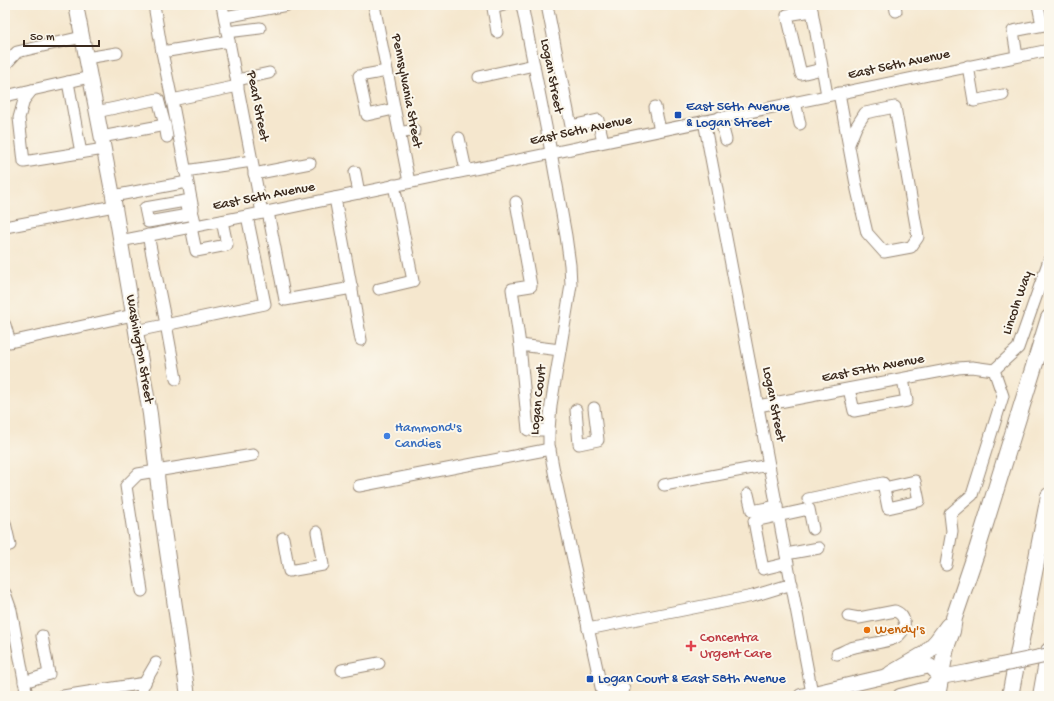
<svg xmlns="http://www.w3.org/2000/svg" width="1054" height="701" font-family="'Gochi Hand',sans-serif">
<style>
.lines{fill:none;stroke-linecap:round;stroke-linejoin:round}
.minor-casing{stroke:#988876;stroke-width:13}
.major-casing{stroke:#988876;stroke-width:16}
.highway-casing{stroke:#988876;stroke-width:18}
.minor{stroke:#fff;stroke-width:11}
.major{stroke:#fff;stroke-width:14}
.highway{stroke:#fff;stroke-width:16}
.major-bridge-casing{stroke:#988876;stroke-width:16;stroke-linecap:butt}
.major-bridge{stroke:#fff;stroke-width:14}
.transit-dot{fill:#1a4fb4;stroke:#fbf7ec;stroke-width:1.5}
.shop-dot{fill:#3f7fe0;stroke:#fbf7ec;stroke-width:1.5}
.food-dot{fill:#e8710a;stroke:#fbf7ec;stroke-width:1.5}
.health-dot{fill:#e0444e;stroke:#fbf7ec;stroke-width:1.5}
.labels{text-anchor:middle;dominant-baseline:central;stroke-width:4;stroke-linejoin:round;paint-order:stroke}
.street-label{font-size:14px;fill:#3b2a1e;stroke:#fbf7ec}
.transit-label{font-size:14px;fill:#164399;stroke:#fbf7ec;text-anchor:start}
.shop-label{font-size:14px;fill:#366cbe;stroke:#fbf7ec;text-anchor:start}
.food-label{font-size:14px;fill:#c56008;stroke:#fbf7ec;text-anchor:start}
.health-label{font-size:14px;fill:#be3a42;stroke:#fbf7ec;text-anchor:start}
</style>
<rect width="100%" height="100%" fill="#fbf7ec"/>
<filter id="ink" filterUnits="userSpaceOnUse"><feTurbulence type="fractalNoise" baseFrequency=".025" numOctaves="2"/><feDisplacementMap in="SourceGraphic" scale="8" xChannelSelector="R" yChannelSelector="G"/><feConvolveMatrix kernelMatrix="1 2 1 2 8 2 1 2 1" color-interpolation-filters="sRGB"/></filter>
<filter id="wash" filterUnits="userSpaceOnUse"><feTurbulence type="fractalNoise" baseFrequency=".012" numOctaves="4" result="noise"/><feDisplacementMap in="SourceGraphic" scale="16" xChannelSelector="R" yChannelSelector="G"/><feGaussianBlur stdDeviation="0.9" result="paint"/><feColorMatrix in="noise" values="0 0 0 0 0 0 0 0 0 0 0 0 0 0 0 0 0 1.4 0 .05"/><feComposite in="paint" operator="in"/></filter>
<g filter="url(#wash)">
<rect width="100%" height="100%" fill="#f5e7ce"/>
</g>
<g filter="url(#ink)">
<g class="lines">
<g class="minor-casing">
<g id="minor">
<path d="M154,5L162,52"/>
<path d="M222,5L262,213"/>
<path d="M374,5L409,182"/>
<path d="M522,5L551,152L566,236L570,265L571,285L551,405L549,430V445L555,477L603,696"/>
<path d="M547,5L571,126L598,120L603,141"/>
<path d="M811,5L827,95"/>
<path d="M895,5L896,11"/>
<path d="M1038,5L1042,25"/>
<path d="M812,11L787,15L801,74L822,69"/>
<path d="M225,17L287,5"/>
<path d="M227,32L260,28"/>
<path d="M497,32L493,8L504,5"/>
<path d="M229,41L162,52L172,100L238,86"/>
<path d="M1017,56L1013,31L1049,24"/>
<path d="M86,58L117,53"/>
<path d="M5,65L17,52L82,37"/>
<path d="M968,66L974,101L1003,95"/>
<path d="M387,71L359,76L367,115L394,109"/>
<path d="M479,77L534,65"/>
<path d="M237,80L269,73"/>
<path d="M68,82L81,153"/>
<path d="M32,90L24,100L19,118L24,162L104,149"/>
<path d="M839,93L857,190L867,233L884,252L911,247L918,237L895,107L865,113L856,127L849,144"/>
<path d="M5,96L90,77"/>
<path d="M172,100L193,209"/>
<path d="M795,102L800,124"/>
<path d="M655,107L660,130"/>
<path d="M96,112L158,99L165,125"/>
<path d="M720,117L726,140"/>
<path d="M704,121L812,693"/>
<path d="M399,133L415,130"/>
<path d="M101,137L165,125L167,137"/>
<path d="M459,138L466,170"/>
<path d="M185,171L252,161"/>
<path d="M355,172L359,193"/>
<path d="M254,174L310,163"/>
<path d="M113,196L187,182"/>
<path d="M335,198L361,340"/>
<path d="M516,202L531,286L512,289L520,345"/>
<path d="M268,212L285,300L352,288"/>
<path d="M188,215L185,201L145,208L148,222L188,215L193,214L196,226"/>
<path d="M5,227L114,206"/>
<path d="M191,227L196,251L227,245L222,221"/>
<path d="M148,235L166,324L176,379"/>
<path d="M120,241L262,213L1049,50"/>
<path d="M379,289L413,281L394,185"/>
<path d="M5,325L10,342L133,315"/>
<path d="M136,331L265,304L247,216"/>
<path d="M994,370L1018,348L1049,260"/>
<path d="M849,389L854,411L907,401L903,379"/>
<path d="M758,406L958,368L972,367L994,370"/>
<path d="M576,410L579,444L598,440L594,408"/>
<path d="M549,430H528L520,345L560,350"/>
<path d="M664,485L769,465"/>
<path d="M359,486L550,449"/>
<path d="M748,494L752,511L777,506"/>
<path d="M808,499L883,483L888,508L919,501L915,481L884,488"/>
<path d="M5,523L10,545L5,546"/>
<path d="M283,538L289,571L323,565L317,532"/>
<path d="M786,554L819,548"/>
<path d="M788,563L763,569L754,521L809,509L813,529"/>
<path d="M946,565L952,531L950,514L972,495L1003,396L994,370"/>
<path d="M142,591L126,486L138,474L253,455"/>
<path d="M5,593L11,610L27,696"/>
<path d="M588,629L753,596L792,584"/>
<path d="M837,654C843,652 848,648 855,647C866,644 884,643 895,638C907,632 908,616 895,611L859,618L848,616"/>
<path d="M342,670L379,663"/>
<path d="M24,682L49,674L42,636"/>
<path d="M603,693L624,689"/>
<path d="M63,696L145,683"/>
<path d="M143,696L142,687L156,663"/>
</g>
</g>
<g class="major-casing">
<g id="major">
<path d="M76,5L113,196L150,414L161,510L188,696"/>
<path d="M801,696L930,666L941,677"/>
<path d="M900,696L931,688L941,677L968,672"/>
</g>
</g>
<g class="highway-casing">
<g id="highway">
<path d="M891,674L925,654L937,641L948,626"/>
<path d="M937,696L946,647L952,631L954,618L977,550L1049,318"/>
<path d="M1010,696L1049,496"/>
<path d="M1041,696L1049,651"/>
</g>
</g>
<use href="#minor" class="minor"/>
<use href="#major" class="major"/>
<use href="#highway" class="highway"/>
<g class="major-bridge-casing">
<path id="major-bridge" d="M968,672L1049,655"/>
</g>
<use href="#major-bridge" class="major-bridge"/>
</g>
</g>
<g class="transit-dot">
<rect x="674" y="111" width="8" height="8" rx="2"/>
<rect x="586" y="675" width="8" height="8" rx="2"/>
</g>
<circle class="shop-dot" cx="387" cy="436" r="4"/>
<circle class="food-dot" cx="867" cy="630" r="4"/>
<path class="health-dot" d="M689 640h4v4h4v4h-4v4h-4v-4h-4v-4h4z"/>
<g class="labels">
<g class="street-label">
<text transform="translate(899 65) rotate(-12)">East 56th Avenue</text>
<text transform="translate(551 76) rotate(79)">Logan Street</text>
<text transform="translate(406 91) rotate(79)">Pennsylvania Street</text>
<text transform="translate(257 106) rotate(79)">Pearl Street</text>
<text transform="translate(581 131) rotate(-12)">East 56th Avenue</text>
<text transform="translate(264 197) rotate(-11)">East 56th Avenue</text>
<text transform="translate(1018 303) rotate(-71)">Lincoln Way</text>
<text transform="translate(139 349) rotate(80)">Washington Street</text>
<text transform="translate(873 369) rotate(-11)">East 57th Avenue</text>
<text transform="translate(539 400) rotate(-84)">Logan Court</text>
<text transform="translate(773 404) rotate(79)">Logan Street</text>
</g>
<g class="transit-label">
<text x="686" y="107">East 56th Avenue<tspan x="686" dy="16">&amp; Logan Street</tspan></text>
<text x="598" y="679">Logan Court &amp; East 58th Avenue</text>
</g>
<g class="shop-label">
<text x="395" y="428">Hammond's<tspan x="395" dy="16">Candies</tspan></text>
</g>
<g class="food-label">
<text x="875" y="630">Wendy's</text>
</g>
<g class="health-label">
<text x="700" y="638">Concentra<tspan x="700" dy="16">Urgent Care</tspan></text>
</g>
</g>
<rect width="1054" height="701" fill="none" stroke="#fbf7ec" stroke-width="20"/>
<path d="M24 40v6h75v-6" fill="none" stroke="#3b2a1e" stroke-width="2"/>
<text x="30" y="40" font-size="12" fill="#3b2a1e" stroke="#fbf7ec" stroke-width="3" paint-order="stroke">50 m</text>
</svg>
